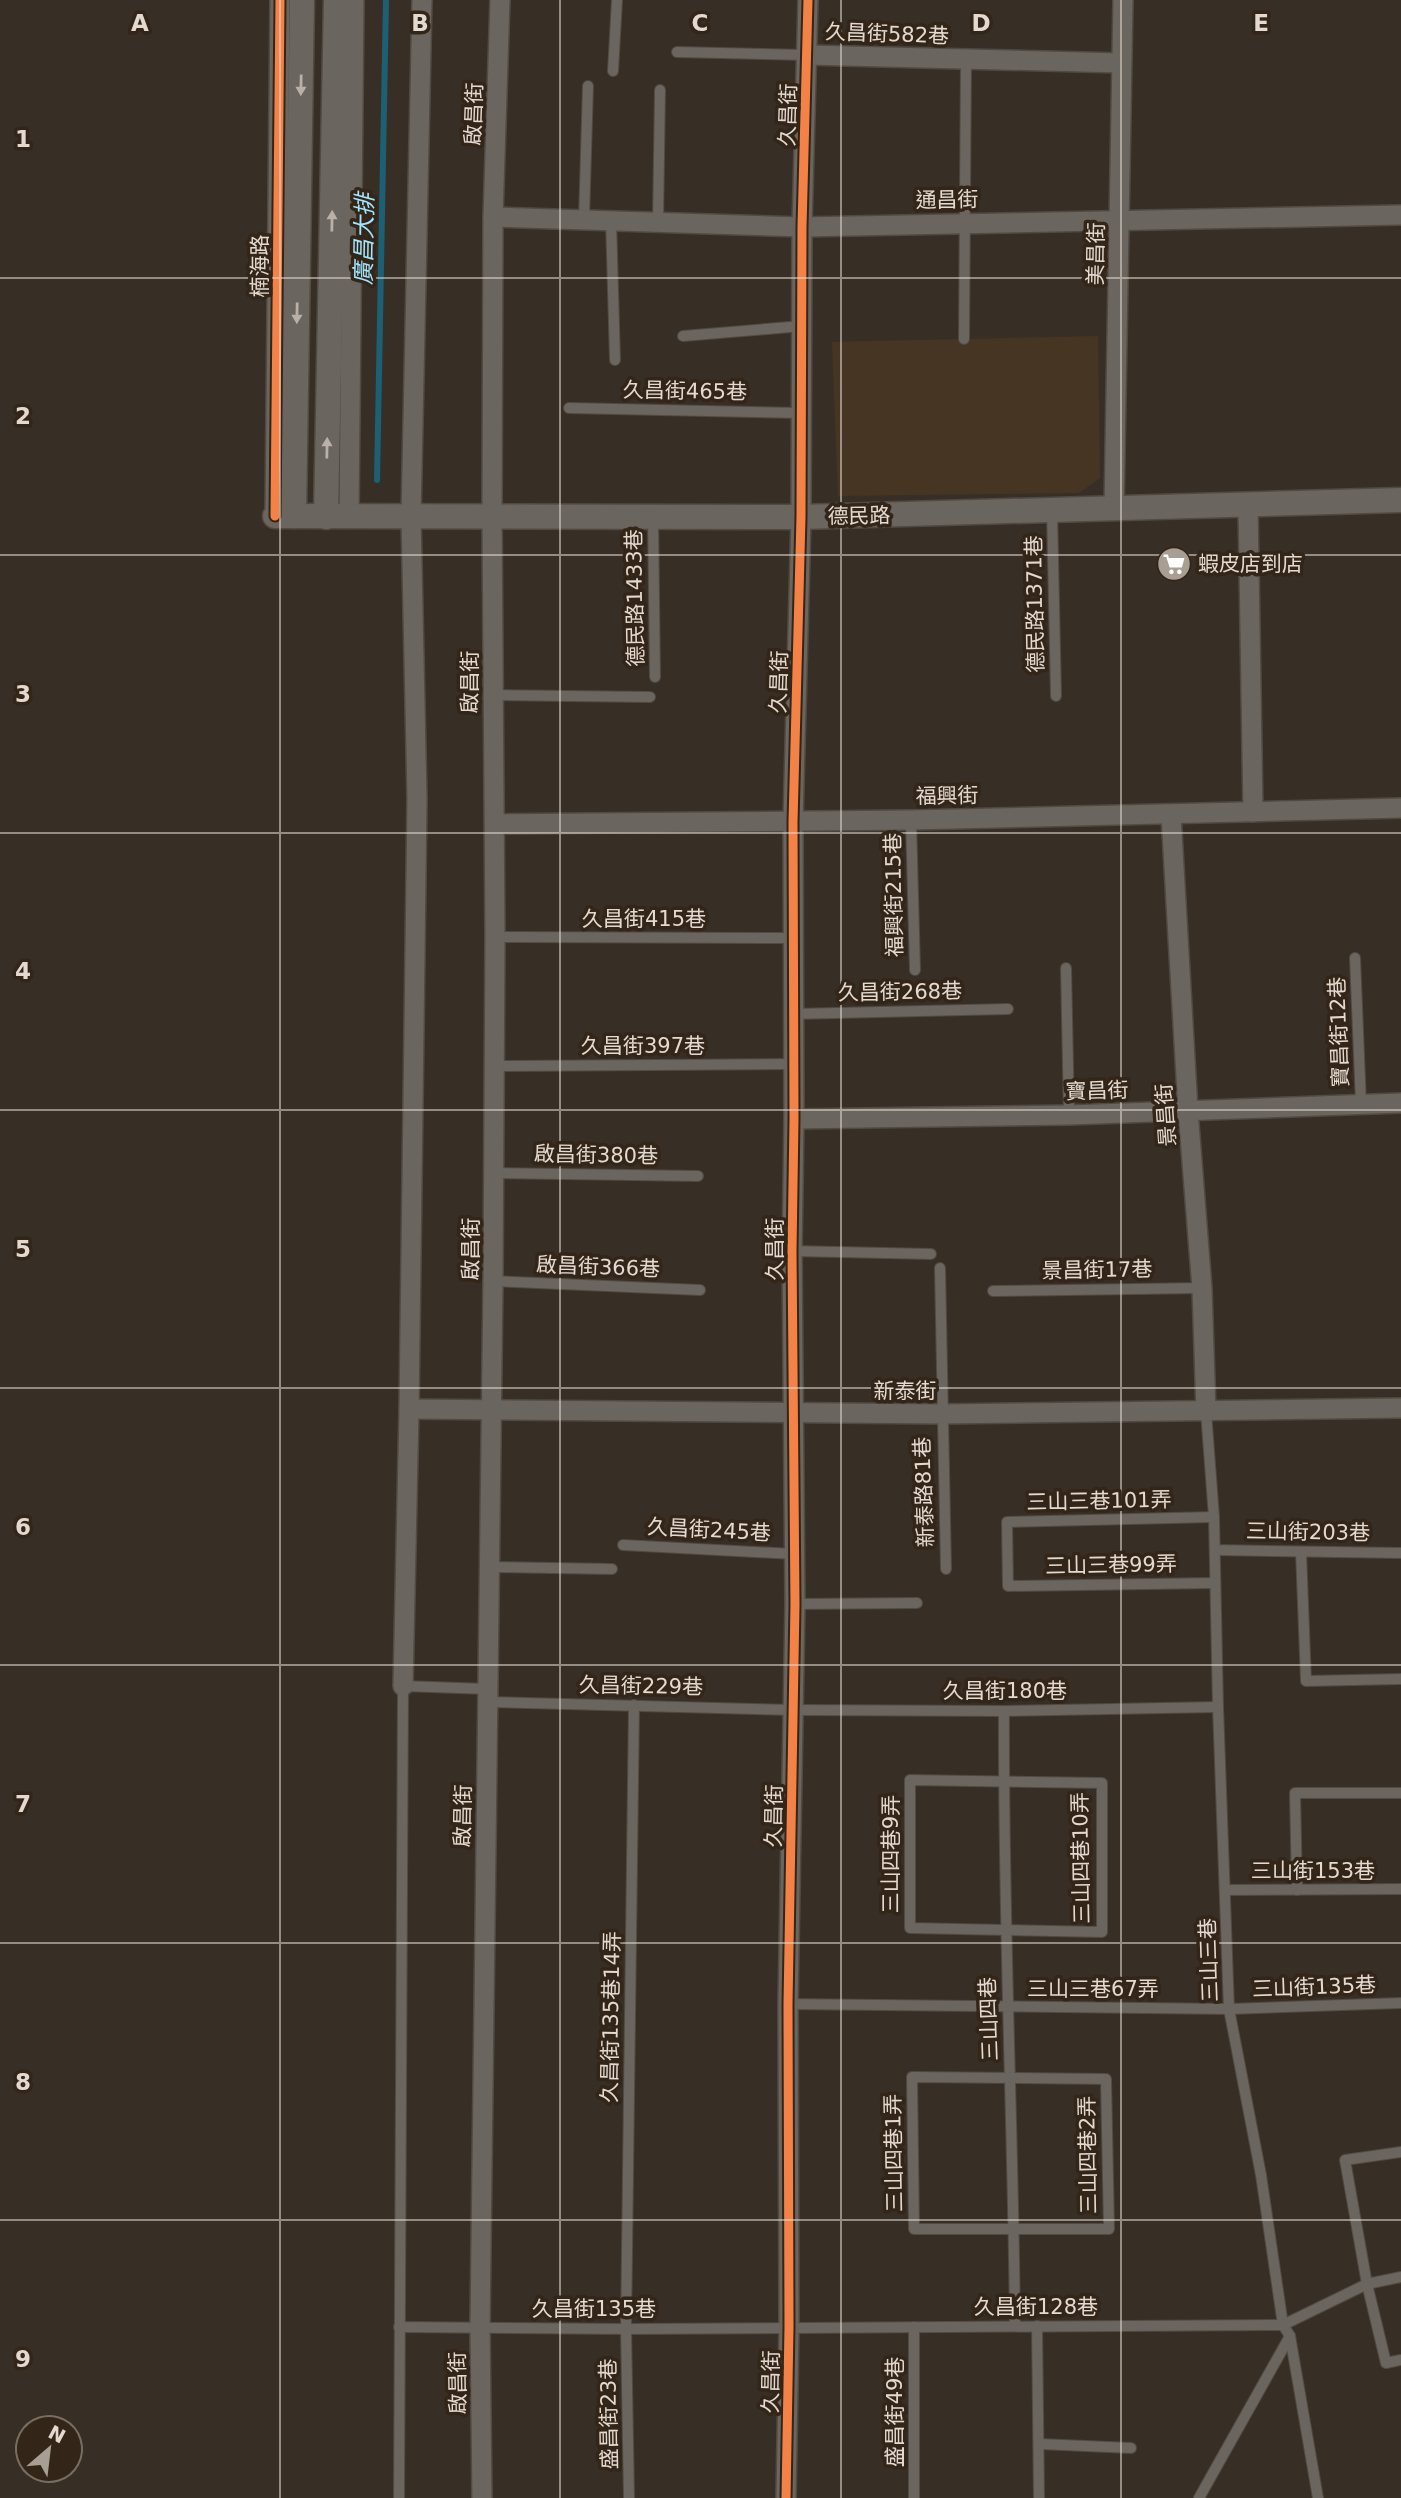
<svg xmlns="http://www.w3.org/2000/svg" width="1401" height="2498" font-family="'DejaVu Sans','Noto Sans TC',sans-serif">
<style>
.built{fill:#473523}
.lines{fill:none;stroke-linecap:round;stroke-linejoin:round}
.stream{stroke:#1d6073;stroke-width:6}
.service-casing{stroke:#514a43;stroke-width:12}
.minor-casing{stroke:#514a43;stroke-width:22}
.tertiary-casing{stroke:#514a43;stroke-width:27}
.service{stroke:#6a655e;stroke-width:10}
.minor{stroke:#6a655e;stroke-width:19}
.tertiary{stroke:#6a655e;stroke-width:24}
.cycleway-casing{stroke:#332517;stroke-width:13}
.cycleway{stroke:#f48246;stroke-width:9}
.oneway{fill:#b9b0a8}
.grid{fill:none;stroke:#e3d9d0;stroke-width:2;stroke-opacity:0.55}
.labels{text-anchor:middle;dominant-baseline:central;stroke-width:7;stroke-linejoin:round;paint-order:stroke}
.street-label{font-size:21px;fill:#e3d9d0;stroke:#332517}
.poi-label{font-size:21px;fill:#e3d9d0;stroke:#332517;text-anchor:start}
.water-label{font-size:23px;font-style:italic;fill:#a1e6ff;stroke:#332517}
.grid-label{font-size:23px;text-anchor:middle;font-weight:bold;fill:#e3d9d0;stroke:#332517;stroke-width:7;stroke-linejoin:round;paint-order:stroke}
</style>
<rect width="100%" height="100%" fill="#372f26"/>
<path class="built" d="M1098,336L1100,478L1079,493L838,496L832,342Z"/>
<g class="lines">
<path class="stream" d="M377,480L386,0"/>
<g class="service-casing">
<g id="service">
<path d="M677,52L807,55"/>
<path d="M613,71L617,0"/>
<path d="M584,219L588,86"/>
<path d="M611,220L615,360"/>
<path d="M658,222L660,90"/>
<path d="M683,336L802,326"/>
<path d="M964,339L966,59"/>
<path d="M569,408L800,413"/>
<path d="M1052,511L1056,696"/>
<path d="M653,517L655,677"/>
<path d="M493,695L650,697"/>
<path d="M911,820L915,970"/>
<path d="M495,937L793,938"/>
<path d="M1355,958L1361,1104"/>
<path d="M1066,968L1069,1115"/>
<path d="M793,1014L1008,1009"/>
<path d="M494,1066L793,1064"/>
<path d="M494,1173L698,1176"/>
<path d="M792,1251L931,1254"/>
<path d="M940,1268L946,1569"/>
<path d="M493,1281L700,1290"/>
<path d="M993,1291L1202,1288"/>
<path d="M1206,1412L1214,1517L1218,1707L1229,2009L1261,2175L1283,2325L1290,2336L1318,2498"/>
<path d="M1214,1517L1007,1522L1008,1586L1214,1583"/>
<path d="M623,1545L794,1554"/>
<path d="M1215,1550L1401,1553"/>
<path d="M1301,1552L1306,1681L1401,1679"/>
<path d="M489,1567L612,1569"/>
<path d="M795,1604L917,1603"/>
<path d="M487,1702L793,1710L1004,1711L1218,1707"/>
<path d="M1004,1711C1003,1916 1013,2121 1015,2326"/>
<path d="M910,1780L1102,1783V1932L910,1928Z"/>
<path d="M1226,1890L1401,1889"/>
<path d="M1297,1890L1295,1793H1401"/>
<path d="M788,2004L1229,2009L1401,2003"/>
<path d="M912,2077L1106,2079L1109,2229H914Z"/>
<path d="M1401,2152L1345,2160L1367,2284L1386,2363L1401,2360"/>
<path d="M1037,2326L1039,2498"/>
<path d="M399,2327L626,2329L1283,2325L1367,2284L1401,2277"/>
<path d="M1040,2444L1131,2448"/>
<path d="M399,2498L403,1686L487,1689"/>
<path d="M629,2498L626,2329L634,1705"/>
<path d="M914,2498V2327"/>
<path d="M1199,2498L1290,2336"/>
</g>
</g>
<g class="minor-casing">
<g id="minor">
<path d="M807,55L1121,63"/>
<path d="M493,217L802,227L1401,215"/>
<path d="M1248,505L1253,812"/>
<path d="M1114,509L1123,0"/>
<path d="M275,516L280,0"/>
<path d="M349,517L354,0"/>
<path d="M1171,815L1188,1111L1202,1288L1206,1412"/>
<path d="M495,824L911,820L1401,808"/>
<path d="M794,1119L1069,1115L1401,1103"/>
<path d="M409,1409L942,1414L1401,1408"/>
<path d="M403,1686L409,1409L417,799L411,517L422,0"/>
<path d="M482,2498L480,2328L493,1281L495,937L492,517L493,217L500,0"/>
<path d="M786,2498L789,2327L788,2004L795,1604L792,1251L794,1119L793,822L801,517L802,227L808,0"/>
</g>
</g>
<g class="tertiary-casing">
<g id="tertiary">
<path d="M275,516L801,517L1401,500"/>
<path d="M294,516L302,0"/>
<path d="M326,517L336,0"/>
</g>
</g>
<use href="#service" class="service"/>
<use href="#minor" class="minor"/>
<use href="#tertiary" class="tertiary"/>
<g class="cycleway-casing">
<g id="cycleway">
<path d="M275,516L280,0"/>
<path d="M786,2498L789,2327L788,2004L795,1604L792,1251L794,1119L793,822L801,517L802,227L808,0"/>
</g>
</g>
<use href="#cycleway" class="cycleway"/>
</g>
<defs><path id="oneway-solid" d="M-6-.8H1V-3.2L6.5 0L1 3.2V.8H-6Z" transform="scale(1.75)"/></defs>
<g class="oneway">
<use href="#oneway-solid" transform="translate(301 85) rotate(91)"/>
<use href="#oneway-solid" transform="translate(332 221) rotate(-89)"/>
<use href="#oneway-solid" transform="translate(297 313) rotate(91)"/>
<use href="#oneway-solid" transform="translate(327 448) rotate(-89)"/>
</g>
<path class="grid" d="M280,0V2498M560,0V2498M841,0V2498M1121,0V2498M0,278H1401M0,555H1401M0,833H1401M0,1110H1401M0,1388H1401M0,1665H1401M0,1943H1401M0,2220H1401"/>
<defs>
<g id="supermarket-disc" transform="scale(1.75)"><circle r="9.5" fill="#a79e94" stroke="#332517"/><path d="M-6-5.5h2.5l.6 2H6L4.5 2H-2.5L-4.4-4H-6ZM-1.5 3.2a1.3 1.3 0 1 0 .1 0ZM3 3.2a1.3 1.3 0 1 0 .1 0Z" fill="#fff"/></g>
</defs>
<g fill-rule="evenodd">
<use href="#supermarket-disc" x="1174" y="564"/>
</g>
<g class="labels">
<g class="street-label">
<text transform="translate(887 34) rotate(2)">久昌街582巷</text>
<text transform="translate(474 114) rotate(-88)">啟昌街</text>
<text transform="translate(788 115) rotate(-88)">久昌街</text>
<text transform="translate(947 200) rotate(-1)">通昌街</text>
<text transform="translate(1096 254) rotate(-89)">美昌街</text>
<text transform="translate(260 266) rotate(-90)">楠海路</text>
<text transform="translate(685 391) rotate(1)">久昌街465巷</text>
<text transform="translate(859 516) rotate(-1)">德民路</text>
<text transform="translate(635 598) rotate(-91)">德民路1433巷</text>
<text transform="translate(1035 604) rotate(-91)">德民路1371巷</text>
<text transform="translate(470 682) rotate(-90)">啟昌街</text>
<text transform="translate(779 682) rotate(-88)">久昌街</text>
<text transform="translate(947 796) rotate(-1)">福興街</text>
<text transform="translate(894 895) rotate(-91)">福興街215巷</text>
<text x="644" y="919">久昌街415巷</text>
<text transform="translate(900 992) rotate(-1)">久昌街268巷</text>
<text transform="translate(1339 1032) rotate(-92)">寶昌街12巷</text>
<text x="643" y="1046">久昌街397巷</text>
<text transform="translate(1097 1091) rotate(-2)">寶昌街</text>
<text transform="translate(1166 1115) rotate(-94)">景昌街</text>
<text transform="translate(596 1155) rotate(1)">啟昌街380巷</text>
<text transform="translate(471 1249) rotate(-90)">啟昌街</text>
<text transform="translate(775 1249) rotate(-90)">久昌街</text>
<text transform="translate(598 1267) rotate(2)">啟昌街366巷</text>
<text transform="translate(1097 1270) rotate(-1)">景昌街17巷</text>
<text x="905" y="1391">新泰街</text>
<text transform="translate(924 1492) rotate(-92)">新泰路81巷</text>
<text transform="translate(1099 1501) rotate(-1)">三山三巷101弄</text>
<text transform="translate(709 1530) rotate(3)">久昌街245巷</text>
<text transform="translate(1308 1532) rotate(1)">三山街203巷</text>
<text transform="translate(1111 1565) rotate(-1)">三山三巷99弄</text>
<text transform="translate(641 1686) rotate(1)">久昌街229巷</text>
<text x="1005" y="1691">久昌街180巷</text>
<text transform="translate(463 1816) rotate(-89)">啟昌街</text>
<text transform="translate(774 1816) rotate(-89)">久昌街</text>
<text transform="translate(891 1854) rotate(-90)">三山四巷9弄</text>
<text transform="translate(1081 1858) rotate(-91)">三山四巷10弄</text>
<text x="1313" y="1871">三山街153巷</text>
<text transform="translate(1209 1960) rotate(-92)">三山三巷</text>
<text transform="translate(1314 1987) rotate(-2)">三山街135巷</text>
<text x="1093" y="1989">三山三巷67弄</text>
<text transform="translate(611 2017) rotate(-89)">久昌街135巷14弄</text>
<text transform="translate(989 2019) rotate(-92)">三山四巷</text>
<text transform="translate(894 2153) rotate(-91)">三山四巷1弄</text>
<text transform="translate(1088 2155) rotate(-91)">三山四巷2弄</text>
<text x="1036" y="2307">久昌街128巷</text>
<text x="594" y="2309">久昌街135巷</text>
<text transform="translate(771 2382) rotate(-89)">久昌街</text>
<text transform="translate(458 2383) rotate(-91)">啟昌街</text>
<text transform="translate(895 2412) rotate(-90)">盛昌街49巷</text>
<text transform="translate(609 2414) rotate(-91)">盛昌街23巷</text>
</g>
<g class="poi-label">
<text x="1198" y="564">蝦皮店到店</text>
</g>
<g class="water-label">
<text transform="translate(364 239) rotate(-89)">廣昌大排</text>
</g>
</g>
<g class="grid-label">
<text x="140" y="31">A</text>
<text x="420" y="31">B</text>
<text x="700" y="31">C</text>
<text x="981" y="31">D</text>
<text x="1261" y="31">E</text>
<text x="23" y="147">1</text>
<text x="23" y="424">2</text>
<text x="23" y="702">3</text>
<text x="23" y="979">4</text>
<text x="23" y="1257">5</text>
<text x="23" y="1535">6</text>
<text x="23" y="1812">7</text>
<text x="23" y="2090">8</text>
<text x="23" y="2367">9</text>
</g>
<g transform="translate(49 2449) rotate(28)"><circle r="33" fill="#332517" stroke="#796d61" stroke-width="2"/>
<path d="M0-5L12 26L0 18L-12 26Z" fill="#a79e94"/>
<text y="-10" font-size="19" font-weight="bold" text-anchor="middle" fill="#e3d9d0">N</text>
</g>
</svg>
